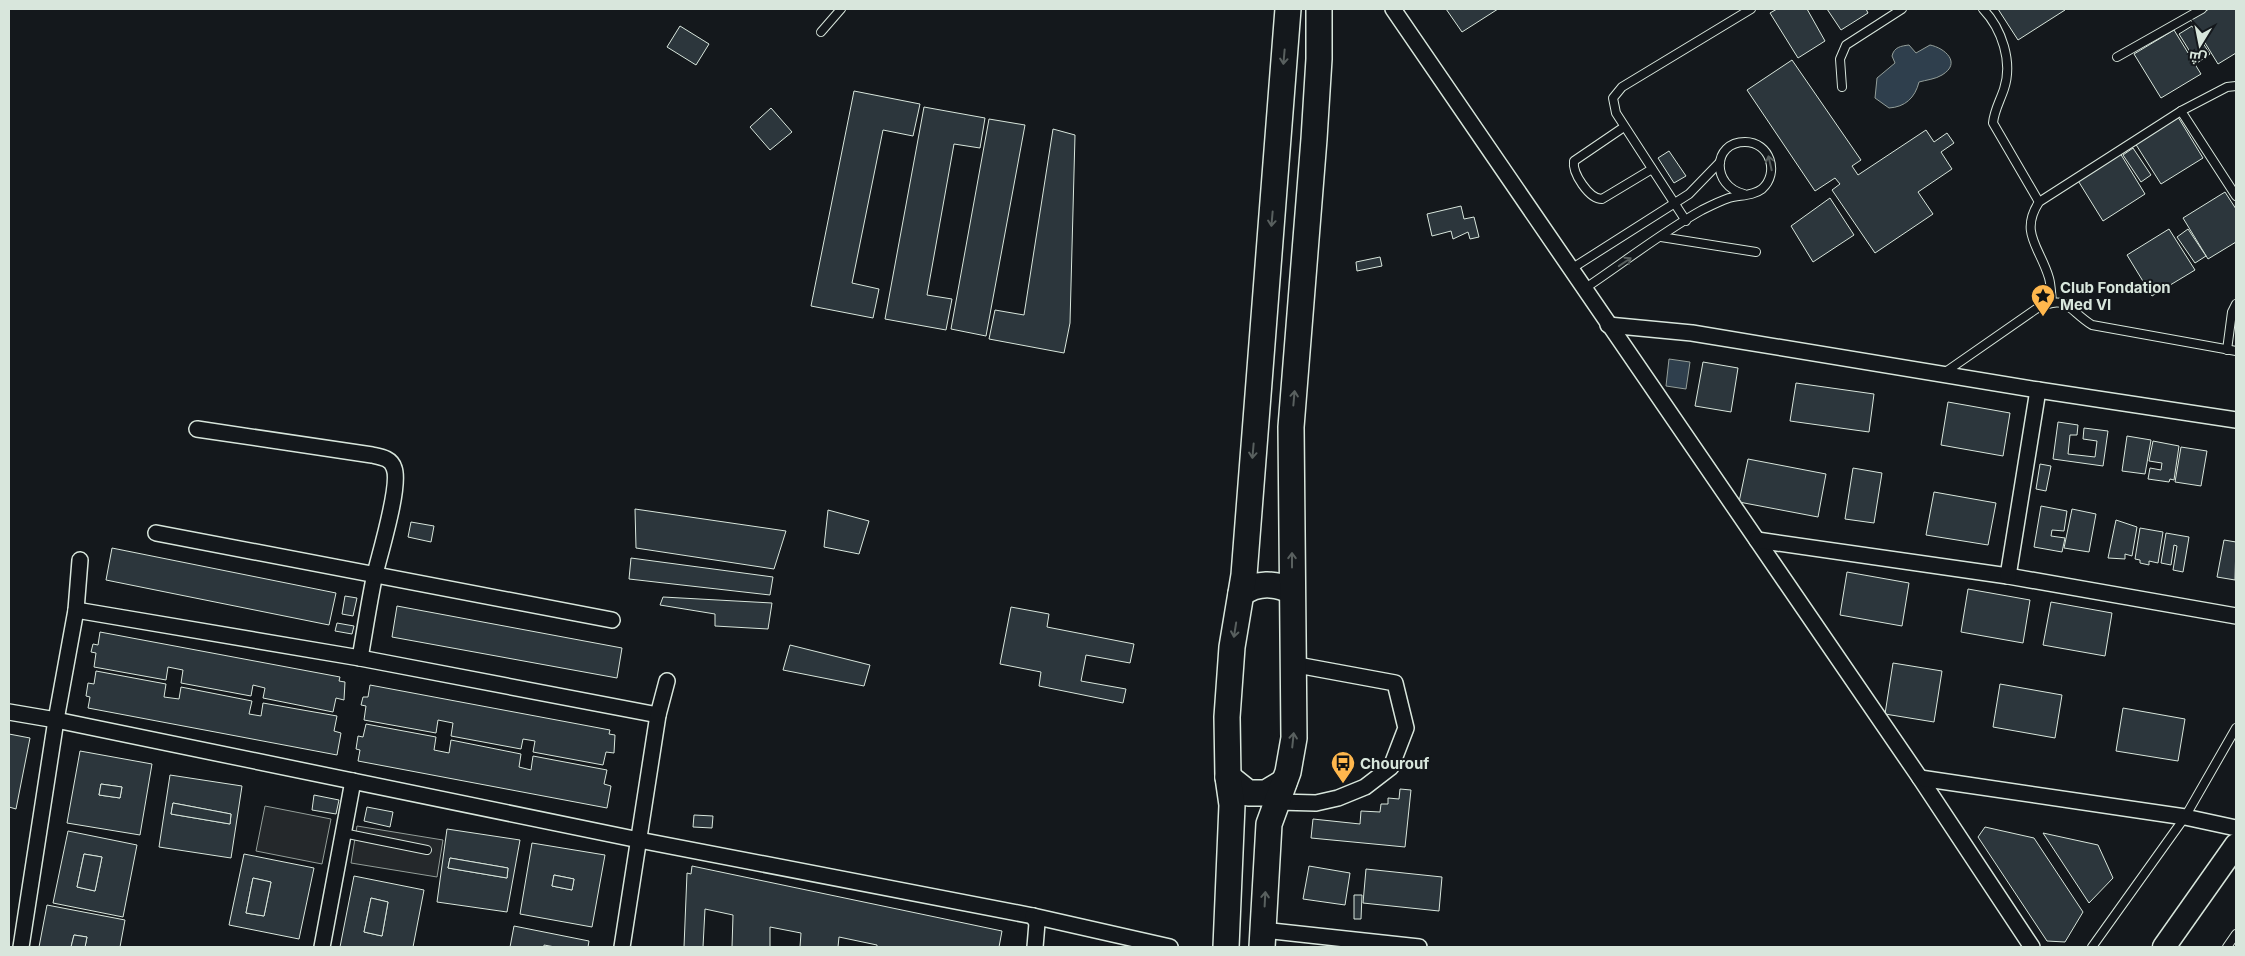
<svg xmlns="http://www.w3.org/2000/svg" width="2245" height="956" font-family="Inter,Cairo,sans-serif">
<style>
.parking{fill:#24282b;stroke:#939e99}
.water{fill:#2f3f4d;stroke:#939e99}
.building{fill:#2c363c;stroke:#d8e6dc;fill-rule:evenodd}
.lines{fill:none;stroke-linecap:round;stroke-linejoin:round}
.lane-casing{stroke:#d8e6dc;stroke-width:10}
.street-casing{stroke:#d8e6dc;stroke-width:18}
.secondary-casing{stroke:#d8e6dc;stroke-width:25}
.primary-casing{stroke:#d8e6dc;stroke-width:28}
.lane{stroke:#14181c;stroke-width:8}
.street{stroke:#14181c;stroke-width:15}
.secondary{stroke:#14181c;stroke-width:22}
.primary{stroke:#14181c;stroke-width:25}
.oneway{stroke:#59605f}
.labels{text-anchor:middle;dominant-baseline:central;stroke-width:4;stroke-linejoin:round;paint-order:stroke}
.poi-label{font-size:15px;font-weight:bold;fill:#d8e6dc;stroke:#14181c;text-anchor:start}
</style>
<rect width="100%" height="100%" fill="#14181c"/>
<g class="parking">
<path d="M265,806L331,819L322,864L256,851Z"/>
<path d="M357,826L443,840L437,877L351,863Z"/>
</g>
<g class="water">
<path d="M1909,45L1916,53L1930,45C1945,48 1962,63 1942,75C1936,79 1926,80 1919,82C1915,98 1905,107 1889,108L1875,98L1877,78L1895,63L1892,56C1894,47 1901,46 1909,45Z"/>
<path d="M1669,359L1690,362L1686,389L1666,386Z"/>
</g>
<g class="building">
<path d="M1446,9H1498L1462,32Z"/>
<path d="M1777,9H1807L1825,41L1798,58L1770,13Z"/>
<path d="M1827,9H1866L1868,13L1841,30Z"/>
<path d="M1998,9H2064L2065,10L2018,40Z"/>
<path d="M2209,9H2236V53L2218,64L2191,20Z"/>
<path d="M680,26L709,44L696,65L667,47Z"/>
<path d="M2192,26L2210,54L2197,63L2179,34Z"/>
<path d="M2174,30L2201,74L2161,98L2134,54Z"/>
<path d="M1792,60L1861,160L1852,166L1858,175L1926,130L1934,142L1947,133L1954,143L1941,152L1952,169L1918,192L1933,214L1875,253L1832,190L1840,184L1835,178L1815,191L1747,90Z"/>
<path d="M854,91L920,104L913,136L883,130L852,283L879,289L873,318L811,306Z"/>
<path d="M924,107L985,118L980,148L954,144L927,295L952,299L946,330L885,319Z"/>
<path d="M771,108L792,132L770,150L750,127Z"/>
<path d="M2178,117L2203,158L2161,184L2135,143Z"/>
<path d="M989,119L1025,125L986,336L951,329Z"/>
<path d="M1053,129L1075,135L1070,323L1064,353L989,339L995,310L1024,315Z"/>
<path d="M2133,148L2151,175L2141,182L2123,155Z"/>
<path d="M1669,151L1686,176L1674,183L1658,158Z"/>
<path d="M2120,153L2145,194L2103,221L2077,179Z"/>
<path d="M2225,192L2236,209V242L2208,259L2183,218Z"/>
<path d="M1830,198L1854,235L1813,262L1791,226Z"/>
<path d="M1461,206L1464,219L1474,217L1479,237L1470,239L1468,232L1453,239L1451,231L1432,236L1427,214Z"/>
<path d="M2169,229L2195,270L2152,296L2127,255Z"/>
<path d="M2188,229L2206,256L2195,263L2177,237Z"/>
<path d="M1380,257L1382,266L1357,271L1356,262Z"/>
<path d="M1703,362L1738,368L1731,412L1695,406Z"/>
<path d="M1796,383L1874,394L1869,432L1790,421Z"/>
<path d="M1948,402L2010,413L2003,456L1941,445Z"/>
<path d="M2058,422L2078,425L2077,435H2070L2068,454L2095,457L2097,441L2083,439L2084,428L2108,431L2103,466L2053,459Z"/>
<path d="M2127,436L2151,440L2145,474L2122,471Z"/>
<path d="M2153,441L2179,446L2174,480L2170,479L2169,482L2148,479L2150,468L2161,470L2162,463L2149,461Z"/>
<path d="M2181,447L2207,451L2201,486L2175,482Z"/>
<path d="M1748,459L1826,474L1818,517L1739,502Z"/>
<path d="M2040,464L2051,466L2046,491L2036,489Z"/>
<path d="M1853,468L1882,473L1874,523L1845,519Z"/>
<path d="M1934,492L1996,503L1988,545L1926,535Z"/>
<path d="M2041,506L2067,511L2064,531L2052,530L2051,536L2065,538L2062,552L2034,547Z"/>
<path d="M635,509L786,531L774,569L636,548Z"/>
<path d="M2072,509L2096,514L2089,552L2064,548Z"/>
<path d="M828,510L869,521L859,554L824,547Z"/>
<path d="M2116,520L2137,527L2132,556L2125,554V559L2108,558Z"/>
<path d="M411,522L434,526L431,542L408,537Z"/>
<path d="M2140,528L2163,532L2158,563L2149,561V565L2140,563V560L2135,559Z"/>
<path d="M2166,533L2189,537L2183,572L2173,570L2177,546L2174,545L2171,565L2161,563Z"/>
<path d="M2224,540L2236,542L2235,580L2217,577Z"/>
<path d="M112,548L336,593L329,625L106,580Z"/>
<path d="M631,558L773,577L770,595L629,579Z"/>
<path d="M1847,572L1909,583L1902,626L1840,615Z"/>
<path d="M1968,589L2030,600L2023,643L1961,632Z"/>
<path d="M345,596L357,598L353,616L342,614Z"/>
<path d="M663,597L772,603L768,629L715,626V614L660,605Z"/>
<path d="M2051,602L2112,613L2105,656L2043,645Z"/>
<path d="M397,606L622,648L617,678L392,637Z"/>
<path d="M1011,607L1049,614L1047,627L1134,644L1130,663L1086,655L1081,681L1126,689L1123,703L1039,686L1041,672L1000,664Z"/>
<path d="M337,623L354,626L352,634L335,631Z"/>
<path d="M100,632L340,677L339,681L345,682L344,700L336,698L333,712L263,698L265,688L253,685L251,696L181,683L183,670L168,667L166,680L94,667L96,653L91,652L93,644L98,645Z"/>
<path d="M790,645L870,665L864,686L783,670Z"/>
<path d="M1893,663L1942,671L1934,722L1885,714Z"/>
<path d="M96,671L166,684L164,697L179,699L181,687L252,701L249,714L261,716L263,703L337,716L334,731L341,733L337,755L88,708L90,697L86,696L88,683L94,684Z"/>
<path d="M2000,684L2062,695L2055,738L1993,727Z"/>
<path d="M370,685L610,730L609,734L615,735L614,753L606,752L603,765L533,752L535,741L523,739L521,749L451,736L453,723L438,720L436,733L364,720L366,706L361,705L363,697H368Z"/>
<path d="M2123,708L2185,719L2178,761L2116,751Z"/>
<path d="M366,724L436,737L434,750L449,753L451,740L521,754L519,767L531,770L533,756L607,770L604,784L611,786L607,808L358,761L360,750L356,749L358,736L363,737Z"/>
<path d="M9,734L30,738L16,809L9,807Z"/>
<path d="M80,751L152,764L140,835L67,823ZM101,784L122,787L120,798L99,795Z"/>
<path d="M170,775L242,786L231,858L159,847ZM173,803L231,814L230,824L171,814Z"/>
<path d="M101,784L122,787L120,798L99,795Z"/>
<path d="M1400,789L1411,790L1405,847L1311,838L1313,819L1360,824L1361,811L1380,812L1381,804H1388V798L1399,799Z"/>
<path d="M314,795L339,800L336,814L312,810Z"/>
<path d="M173,803L231,814L230,824L171,814Z"/>
<path d="M367,807L393,812L390,827L364,821Z"/>
<path d="M694,815L713,816L712,828L693,827Z"/>
<path d="M1985,827L2034,838L2083,912L2065,942L2047,941L1978,837Z"/>
<path d="M447,829L520,840L507,912L437,902ZM450,858L508,868L507,878L448,868Z"/>
<path d="M68,831L137,845L123,917L53,903ZM84,854L102,857L95,891L77,887Z"/>
<path d="M2043,833L2098,845L2113,878L2089,903Z"/>
<path d="M532,843L605,855L592,927L520,914ZM554,875L574,879L572,890L552,886Z"/>
<path d="M84,854L102,857L95,891L77,887Z"/>
<path d="M244,854L314,868L299,939L229,925ZM253,878L271,882L264,916L246,913Z"/>
<path d="M450,858L508,868L507,878L448,868Z"/>
<path d="M692,866L1002,931L999,947H877V945L839,937L838,947H800L801,933L770,927V947H732L733,915L705,909L703,947H684L687,873L691,874Z"/>
<path d="M1309,866L1350,873L1345,905L1303,899Z"/>
<path d="M1366,869L1442,877L1439,911L1363,903Z"/>
<path d="M554,875L574,879L572,890L552,886Z"/>
<path d="M354,876L424,890L413,947H340ZM371,898L388,902L382,936L364,932Z"/>
<path d="M253,878L271,882L264,916L246,913Z"/>
<path d="M1354,895H1362L1361,919H1354Z"/>
<path d="M371,898L388,902L382,936L364,932Z"/>
<path d="M47,905L125,920L120,947H85L87,937L74,935L71,947H39Z"/>
<path d="M514,926L589,941L588,947H555L544,945V947H510Z"/>
<path d="M74,935L87,937L85,947H71Z"/>
</g>
<g class="lines">
<g class="lane-casing">
<g id="lane">
<path d="M1983,9C2002,29 2013,62 2004,89C2000,101 1994,111 1993,123L2039,202"/>
<path d="M821,32L841,9"/>
<path d="M2117,57L2202,9"/>
<path d="M1842,87L1840,59L1846,45L1902,9"/>
<path d="M2181,111L2236,196"/>
<path d="M1624,127L1574,161C1572,173 1589,199 1602,199L1652,169"/>
<path d="M1686,221L1616,113L1613,98L1622,87L1751,9"/>
<path d="M1661,237L1756,252"/>
<path d="M1571,269L1689,194L1720,162"/>
<path d="M1584,289C1623,263 1661,233 1702,210C1710,206 1720,201 1729,198C1740,195 1753,196 1762,189C1780,173 1770,142 1745,142C1712,142 1711,186 1744,194"/>
<path d="M2052,301C2051,294 2051,285 2049,278C2040,247 2019,233 2039,202L2181,111L2227,87L2236,86"/>
<path d="M2227,350L2232,312L2236,304"/>
<path d="M1944,373L2036,309C2067,293 2067,309 2092,325L2236,351"/>
<path d="M343,833L427,850"/>
<path d="M2092,947L2185,817L2236,728"/>
<path d="M2227,947L2236,934"/>
</g>
</g>
<g class="street-casing">
<g id="street">
<path d="M1393,9L1920,778L2032,947"/>
<path d="M1608,325L1692,333L2038,390L2236,420"/>
<path d="M197,429L372,455C381,457 391,458 394,468C401,485 380,553 375,574C369,602 365,630 360,658"/>
<path d="M156,533L612,620"/>
<path d="M1757,540L2008,576L2236,616"/>
<path d="M2008,576L2038,390"/>
<path d="M76,610L360,658L658,715"/>
<path d="M9,712L56,720L639,840L1033,916L1170,947"/>
<path d="M1920,778L2185,817L2236,828"/>
<path d="M1278,802L1316,803L1338,798L1365,787L1391,767L1406,728L1395,683L1292,664"/>
<path d="M1033,916L1037,923L1035,947"/>
<path d="M1263,930L1419,947"/>
<path d="M21,947L56,720L76,610L80,560"/>
<path d="M322,947L353,781"/>
<path d="M622,947L658,715L667,681"/>
</g>
</g>
<g class="secondary-casing">
<path id="secondary" d="M2164,947L2236,845"/>
</g>
<g class="primary-casing">
<g id="primary">
<path d="M1241,594C1256,582 1275,583 1292,591"/>
<path d="M1228,777L1248,793H1266L1284,782"/>
<path d="M1226,947L1232,805L1228,777L1227,717L1232,647L1244,575L1288,9"/>
<path d="M1262,947L1269,824L1288,772L1294,738L1291,427L1314,139L1319,59V9"/>
</g>
</g>
<use href="#lane" class="lane"/>
<use href="#street" class="street"/>
<use href="#secondary" class="secondary"/>
<use href="#primary" class="primary"/>
</g>
<defs><path id="oneway-shaft" d="M-6 0H5M1.5-3L5.5 0L1.5 3" fill="none" stroke-width="1.6" stroke-linecap="round" stroke-linejoin="round" transform="scale(1.25)"/></defs>
<g class="oneway">
<use href="#oneway-shaft" transform="translate(1284 57) rotate(95)"/>
<use href="#oneway-shaft" transform="translate(1770 163) rotate(-103)"/>
<use href="#oneway-shaft" transform="translate(1272 219) rotate(95)"/>
<use href="#oneway-shaft" transform="translate(1625 262) rotate(-34)"/>
<use href="#oneway-shaft" transform="translate(1294 398) rotate(-85)"/>
<use href="#oneway-shaft" transform="translate(1253 451) rotate(95)"/>
<use href="#oneway-shaft" transform="translate(1292 560) rotate(-90)"/>
<use href="#oneway-shaft" transform="translate(1235 630) rotate(99)"/>
<use href="#oneway-shaft" transform="translate(1293 740) rotate(-84)"/>
<use href="#oneway-shaft" transform="translate(1265 899) rotate(-87)"/>
</g>
<defs>
<g id="sight-pin" transform="scale(1.25)"><path d="M0 17L-7.5 6A9.5 9.5 0 1 1 7.5 6Z" fill="#ffb74d" stroke="#14181c"/><path d="M0-6L1.8-2.2L6-1.7L2.9 1.2L3.7 5.4L0 3.3L-3.7 5.4L-2.9 1.2L-6-1.7L-1.8-2.2Z" fill="#111"/></g>
<g id="bus-pin" transform="scale(1.25)"><path d="M0 17L-7.5 6A9.5 9.5 0 1 1 7.5 6Z" fill="#ffb74d" stroke="#14181c"/><path d="M-5-6H5V4H4V6H2V4H-2V6H-4V4H-5ZM-3.5-4V0h7V-4ZM-3.5 1.2v1.5H-2V1.2ZM2 1.2v1.5H3.5V1.2Z" fill="#111"/></g>
</defs>
<g fill-rule="evenodd">
<use href="#sight-pin" x="2043" y="296"/>
<use href="#bus-pin" x="1343" y="763"/>
</g>
<g class="labels">
<g class="poi-label">
<text x="2060" y="287">Club Fondation<tspan x="2060" dy="17">Med VI</tspan></text>
<text x="1360" y="763">Chourouf</text>
</g>
</g>
<rect width="2245" height="956" fill="none" stroke="#d8e6dc" stroke-width="20"/>
<g transform="translate(2200 45) rotate(190)" stroke="#14181c" stroke-width="4" paint-order="stroke">
<path d="M0-4L9 19L0 12L-9 19Z" fill="#d8e6dc"/>
<text y="-8" font-size="14" font-weight="bold" text-anchor="middle" fill="#d8e6dc">ش</text>
</g>
</svg>
